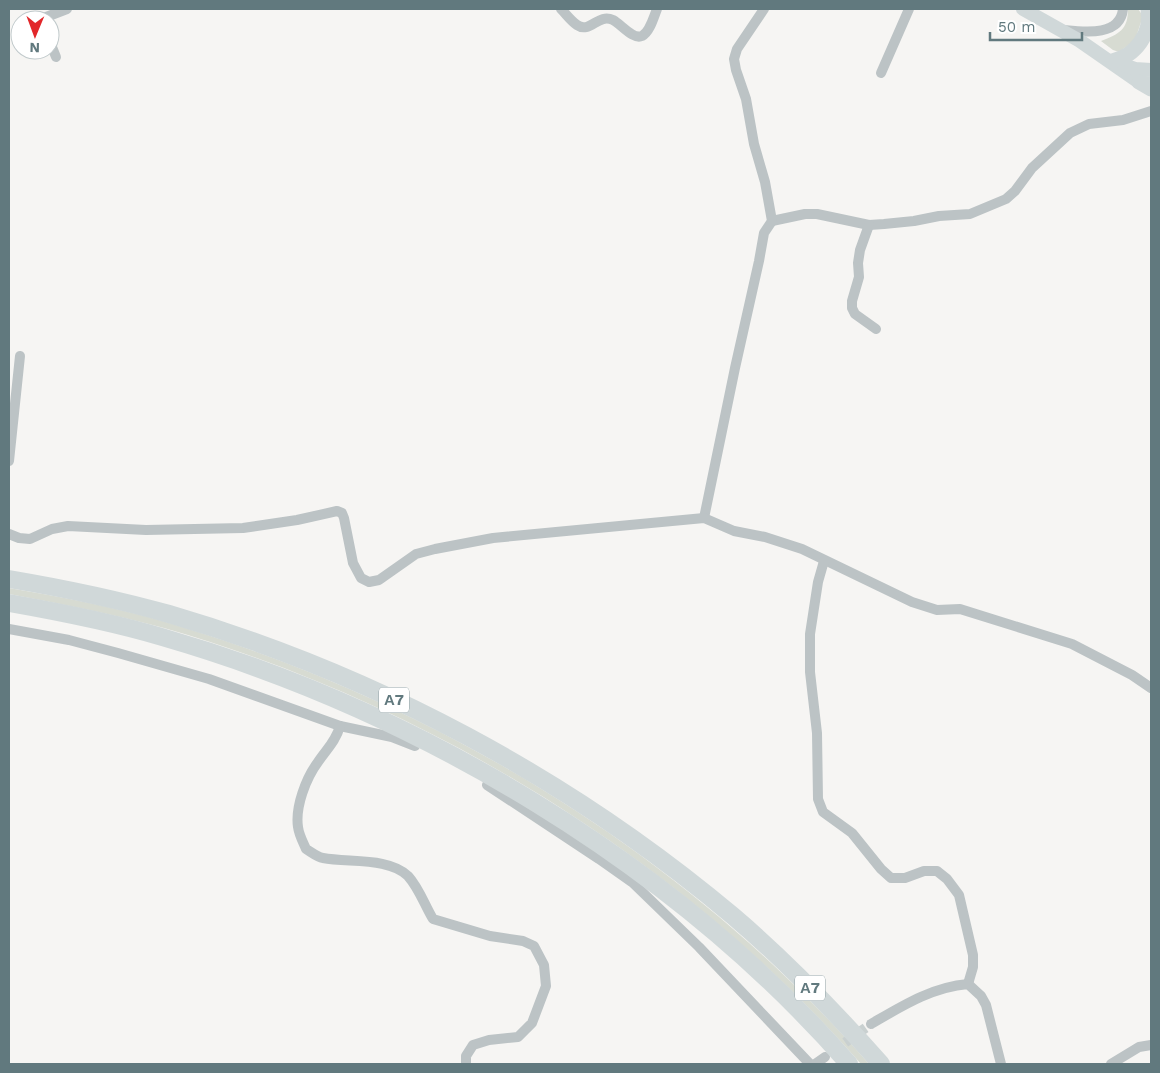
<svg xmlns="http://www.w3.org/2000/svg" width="1160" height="1073" font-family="'Work Sans',sans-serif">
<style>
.green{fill:#d7dbd2}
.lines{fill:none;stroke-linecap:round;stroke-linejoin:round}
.minor-tunnel{stroke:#c9d0d0;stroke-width:10;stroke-dasharray:10 5;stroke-linecap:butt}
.minor{stroke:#bcc3c5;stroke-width:10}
.secondary{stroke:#d0d8d9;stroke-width:14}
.primary{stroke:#d0d8d9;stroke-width:15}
.motorway{stroke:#d0d8d9;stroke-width:18}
.labels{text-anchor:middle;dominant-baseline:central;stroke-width:5;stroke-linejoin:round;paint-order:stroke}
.shield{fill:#fff;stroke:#90a1a5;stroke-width:1}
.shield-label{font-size:15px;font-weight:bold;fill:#61797e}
</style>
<rect width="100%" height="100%" fill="#f6f5f3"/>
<g class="green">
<path d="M1128,9H1138L1143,16L1135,40L1119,52L1113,50L1101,41C1119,34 1128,30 1128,9Z"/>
<path d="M9,588C62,597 115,607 166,622C435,702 685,853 869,1064H861C680,858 428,704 164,628C113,614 61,604 9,594Z"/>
</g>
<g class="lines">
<path class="minor-tunnel" d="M833,1051L871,1024"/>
<g class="minor">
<path d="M561,9C566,14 571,21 577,25C590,34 598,13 613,20C621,24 633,40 642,36C650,32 654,16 657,9"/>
<path d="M41,19L67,9"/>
<path d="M1063,30C1084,32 1120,37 1123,9"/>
<path d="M50,42L56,57"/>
<path d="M881,73L909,9"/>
<path d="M772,221L805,214H817L869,225L884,224L914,221L939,216L970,214L1006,199L1015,191L1032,168L1070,133L1089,124L1123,120L1151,111"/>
<path d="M869,225L860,250L858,263L859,277L852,301V308L855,314L876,329"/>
<path d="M9,461L20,356"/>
<path d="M704,518L735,368L759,261L764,233L772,221L765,182L754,144L746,99L736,70L734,59L737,49L764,9"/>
<path d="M9,534L19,538L30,539L52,529L68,526L146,530L243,528L297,520L337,511L342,513L344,518L353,563L361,578L369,582L379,580L416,554L435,549L493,538L704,518L734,531L765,537L802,549L912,602L937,610L960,609L1072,644L1132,675L1151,688"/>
<path d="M824,561L818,582L810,634V672L817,733L818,799L823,812L852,833L881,869L891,878H905L924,871H937L947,879L959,895L973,955V967L968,984"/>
<path d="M9,629L69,640L118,653L209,679L340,726L392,737L415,746"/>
<path d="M340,726C336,741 326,750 318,762C306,778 295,807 298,827C299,835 303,842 306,849C311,852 317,857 323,858C348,863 389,857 408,876C419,888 425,906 433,919L490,936L523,941L534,946L544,965L546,986L532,1023L518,1037L489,1040L473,1045L466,1056V1064"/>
<path d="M487,785L599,859L633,883L699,947L810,1064"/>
<path d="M871,1024C902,1006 932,987 968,984L981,996L986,1005L1001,1064"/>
<path d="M815,1064L825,1057"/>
<path d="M1111,1064L1139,1047L1151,1045"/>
</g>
<g class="secondary">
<path d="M1023,9L1080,41L1139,82L1151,84"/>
<path d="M1120,64L1135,69L1151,70"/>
</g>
<g class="primary">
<path d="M1112,61C1136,56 1152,33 1148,9"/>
<path d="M1139,82L1151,89"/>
</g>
<g class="motorway">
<path d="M9,579C62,588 116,599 169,614C374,674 569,778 733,916C786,961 835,1012 881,1064"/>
<path d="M9,603C60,612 112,622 162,637C418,711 673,863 849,1064"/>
</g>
</g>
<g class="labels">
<g class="shield">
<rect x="379" y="687.5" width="30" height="25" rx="4"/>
<rect x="795" y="975.5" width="30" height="25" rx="4"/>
</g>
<g class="shield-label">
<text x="394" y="700">Α7</text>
<text x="810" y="988">Α7</text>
</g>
</g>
<rect width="1160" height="1073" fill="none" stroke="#61797e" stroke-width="20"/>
<g transform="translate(35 35) rotate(181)"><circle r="24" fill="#ffffff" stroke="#c0c9cb"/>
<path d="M0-4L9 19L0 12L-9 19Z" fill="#e2272a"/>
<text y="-8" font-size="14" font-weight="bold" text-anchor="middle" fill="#61797e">N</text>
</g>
<path d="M990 32v8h92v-8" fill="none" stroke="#61797e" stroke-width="2.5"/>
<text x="998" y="32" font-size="15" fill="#61797e" stroke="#ffffff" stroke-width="4" paint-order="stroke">50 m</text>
</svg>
